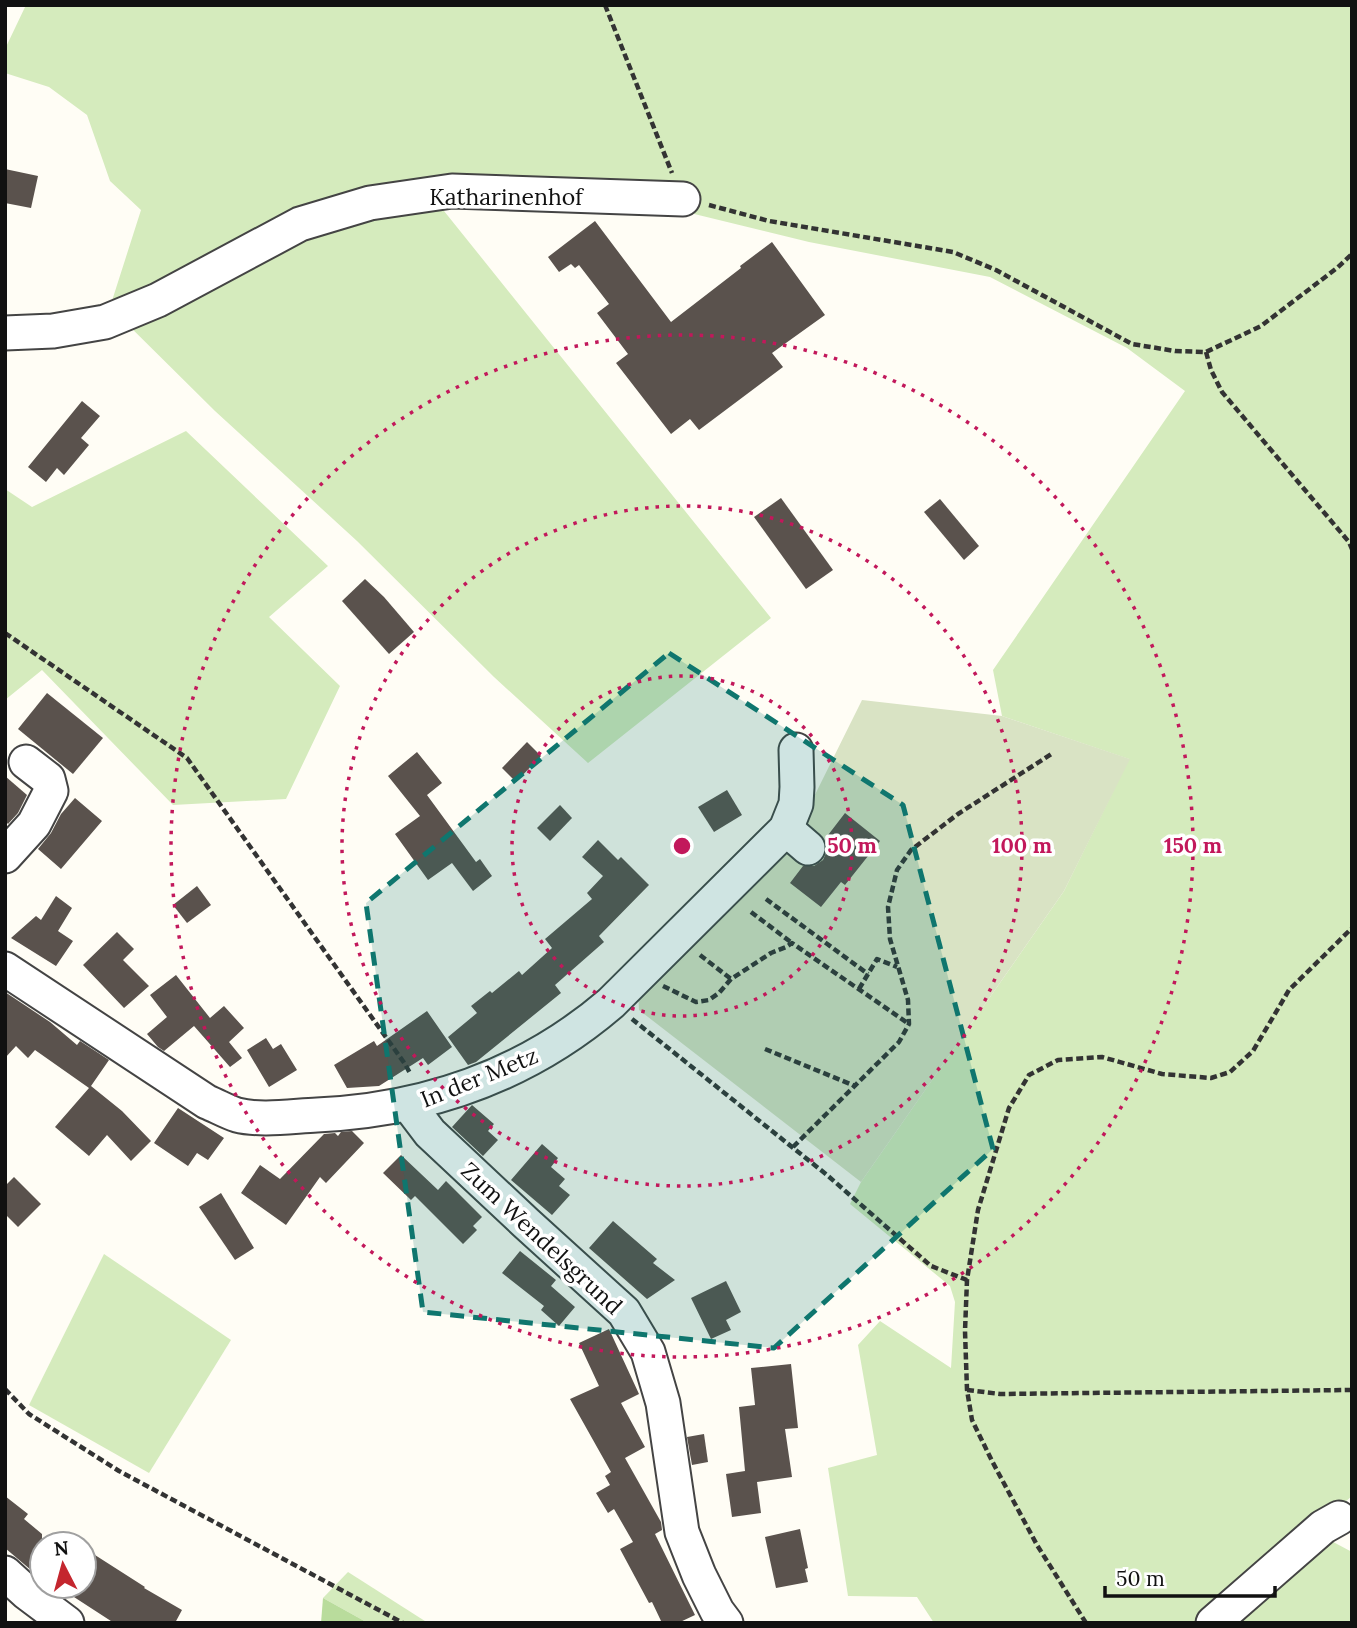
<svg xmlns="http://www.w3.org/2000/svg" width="1357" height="1628" font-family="Lora,serif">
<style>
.green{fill:#d5ebbd}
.forest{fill:#b9dc9c}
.cemetery{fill:#d9e3c4}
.building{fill:#5a524d}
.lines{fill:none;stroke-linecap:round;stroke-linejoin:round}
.minor-casing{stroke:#444;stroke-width:37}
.path{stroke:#333;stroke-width:4.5;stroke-dasharray:7 3.5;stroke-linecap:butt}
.minor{stroke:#fff;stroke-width:33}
.marked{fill:#0f766e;fill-opacity:0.2;stroke:#0f766e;stroke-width:5;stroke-dasharray:14 9;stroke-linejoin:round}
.ring{fill:none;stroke:#c2185b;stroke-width:3.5;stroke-dasharray:3.5 7}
.labels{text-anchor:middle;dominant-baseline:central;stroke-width:7;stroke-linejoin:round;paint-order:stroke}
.street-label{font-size:23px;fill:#111;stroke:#fff}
.centre{fill:#c2185b;stroke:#fff;stroke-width:3.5}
.ring-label{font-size:21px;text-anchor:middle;font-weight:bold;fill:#c2185b;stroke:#fff;stroke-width:7;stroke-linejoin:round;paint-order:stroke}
</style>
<rect width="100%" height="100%" fill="#fffdf5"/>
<g class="green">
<path d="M26,5H1352V1496L1204,1623H934L917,1597L848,1596L828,1468L877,1455L858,1345L880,1321L951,1368L955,1302L950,1286L850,1204L861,1182L1064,891L1129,759L1002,716L993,670L1185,391L1127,348L990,277L809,242L682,211L440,206L771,618L588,763L494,677L357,541L215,411L110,307L141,210L110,181L87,115L49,87L5,73V49Z"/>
<path d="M186,431L328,566L269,617L340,686L286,799L173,805L42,670L5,700V489L32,507Z"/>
<path d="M104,1254L231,1340L149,1473L29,1405Z"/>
<path d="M1322,1536L1352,1552V1623H1224Z"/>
<path d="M348,1572L428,1623H368L323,1598Z"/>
</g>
<path class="forest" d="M323,1598L368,1623H321Z"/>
<path class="cemetery" d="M862,700L1002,716L1130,759L1064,891L861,1182L639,1010L638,991L796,833Z"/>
<g class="building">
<path d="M5,169L38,176L31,208L5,203Z"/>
<path d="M595,221L671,322L741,268L740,266L772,242L825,315L772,353L783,367L699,430L690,419L671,434L616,363L628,354L597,313L609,304L579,265L575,268L571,264L559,272L548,257Z"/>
<path d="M82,401L100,416L81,438L89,445L64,475L57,468L46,482L28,467Z"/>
<path d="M781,498L833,570L806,589L754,517Z"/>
<path d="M940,499L979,546L964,560L924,512Z"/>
<path d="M365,579L384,597L414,632L389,654L342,601Z"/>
<path d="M47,693L103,738L73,774L18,729Z"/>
<path d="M527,742L541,756L516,782L502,768Z"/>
<path d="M417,752L442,783L427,795L476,862L480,859L492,876L473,891L452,863L428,880L395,834L420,816L388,776Z"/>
<path d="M5,776L27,795L18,813L8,824L5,821Z"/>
<path d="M727,790L742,815L714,832L698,807Z"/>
<path d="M75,798L102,821L61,869L38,849L51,833L61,814Z"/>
<path d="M560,805L572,818L550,841L537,828Z"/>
<path d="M845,813L880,841L845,885L841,882L821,907L790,883L803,866H814L823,860L827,851L825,839Z"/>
<path d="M598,840L618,860L621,857L649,885L599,936L604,942L555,985L561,993L476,1062L468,1065L448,1037L477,1013L471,1006L490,991L492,993L519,971L522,975L552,948L545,939L592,899L587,893L603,876L582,857Z"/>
<path d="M197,886L211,905L187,923L173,905Z"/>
<path d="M56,896L72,908L58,931L73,941L56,966L11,938L36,916L41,920Z"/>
<path d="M117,932L134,949L123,960L149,986L124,1008L83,965Z"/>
<path d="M176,975L210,1018L224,1006L244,1028L229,1042L242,1058L230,1067L194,1026L164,1051L158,1047L147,1034L167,1017L150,995Z"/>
<path d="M5,992L50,1022L77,1045L80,1041L109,1060L91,1086L122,1111L151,1141L131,1161L107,1135L89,1156L55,1127L89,1088L35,1050L28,1058L16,1046L5,1058Z"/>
<path d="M427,1011L452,1047L428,1065L423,1058L379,1086L347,1088L334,1065L374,1041L377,1046Z"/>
<path d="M266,1038L273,1049L281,1044L297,1070L269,1087L247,1050Z"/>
<path d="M472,1105L494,1124L488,1131L498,1140L483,1156L452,1127Z"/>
<path d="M178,1108L224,1138L208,1160L197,1153L188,1166L154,1143Z"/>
<path d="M352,1131L364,1143L326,1183L320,1177L286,1225L241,1193L260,1165L280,1179L324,1134L335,1133L338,1136L341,1132Z"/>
<path d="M542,1144L558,1158L551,1167L565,1179L559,1186L570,1195L552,1215L511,1180Z"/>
<path d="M401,1155L438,1190L446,1181L482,1217L473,1226L477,1230L463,1244L415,1196L411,1200L383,1173Z"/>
<path d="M14,1177L41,1204L18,1227L5,1214V1186Z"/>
<path d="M221,1193L254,1248L235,1260L199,1207Z"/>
<path d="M613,1221L657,1259L653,1263L675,1280L647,1299L589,1248Z"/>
<path d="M520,1251L556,1280L551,1286L575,1307L559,1326L541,1310L544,1306L502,1273Z"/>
<path d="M726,1281L741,1312L726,1320L731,1330L711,1339L691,1298Z"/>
<path d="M609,1329L639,1394L621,1403L645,1447L625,1458L661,1522L662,1530L655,1534L695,1615L678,1623H662L652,1602L649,1603L620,1549L633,1542L614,1509L608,1513L596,1493L610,1485L605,1476L611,1472L570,1399L599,1386L579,1343Z"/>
<path d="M791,1364L798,1428L785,1429L792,1477L757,1482L761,1513L732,1517L726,1474L745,1471L739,1407L755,1405L751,1368Z"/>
<path d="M704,1434L708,1462L692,1465L687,1437Z"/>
<path d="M5,1496L28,1514L24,1519L42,1534V1557L31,1570L5,1548Z"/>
<path d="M800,1529L808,1568L805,1569L808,1582L776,1588L765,1537Z"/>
<path d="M84,1548L145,1587L144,1588L182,1610L175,1623H114L57,1586H84Z"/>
</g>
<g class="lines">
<g class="minor-casing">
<g id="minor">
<path d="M5,333L53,331L105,322L158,300L300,224L370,203L452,191L683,199"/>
<path d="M786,829L808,848"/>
<path d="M5,856L34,824L51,791L48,779L26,762"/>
<path d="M5,969L207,1102C217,1106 227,1112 237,1115C260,1121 293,1116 317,1115C427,1110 527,1075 611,1003L786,829L796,804L797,787L796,750"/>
<path d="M408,1104L430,1133L526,1223L624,1312L648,1352L663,1403L682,1532L699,1575L717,1611L726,1623"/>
<path d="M5,1573L27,1593L67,1623"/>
<path d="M1213,1623L1323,1527L1339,1518"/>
</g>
</g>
<g class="path">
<path d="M605,5L672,173"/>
<path d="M709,205L769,221L953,252L996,270L1132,344L1175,351L1206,352L1261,326L1337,268L1352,254"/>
<path d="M1206,352L1211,370L1222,392L1349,542L1352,549"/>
<path d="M5,633L187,758L405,1064L411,1075"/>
<path d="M766,899L868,974"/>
<path d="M751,912L792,943"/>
<path d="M700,955L731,979"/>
<path d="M663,986L696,1002L709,1000L719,993L731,979L771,953L786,947L792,943L909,1024"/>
<path d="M859,989L877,959L897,967"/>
<path d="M632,1019L827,1175L931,1266L967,1280"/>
<path d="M765,1049L855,1086"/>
<path d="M793,1147L899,1042L909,1024L908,1000L890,939L888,907L897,870L911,850L958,814L1053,753"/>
<path d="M5,1389L29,1414L119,1471L403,1623"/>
<path d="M967,1390L1000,1394L1352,1390"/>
<path d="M1086,1623L1037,1545L992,1461L972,1420L967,1390L965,1331L967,1280L978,1210L1009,1108L1029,1075L1058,1060L1102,1057L1162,1074L1211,1078L1230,1072L1253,1051L1289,990L1352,928"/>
</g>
<use href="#minor" class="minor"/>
</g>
<path class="marked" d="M669,653L903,805L993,1149L774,1348L423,1312L366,903Z"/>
<g class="ring">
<circle cx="682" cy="846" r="170"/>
<circle cx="682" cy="846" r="340"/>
<circle cx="682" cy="846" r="511"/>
</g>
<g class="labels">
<g class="street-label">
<text x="506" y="196">Katharinenhof</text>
<text transform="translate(479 1077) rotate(-22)">In der Metz</text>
<text transform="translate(542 1238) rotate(43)">Zum Wendelsgrund</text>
</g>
</g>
<circle cx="682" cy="846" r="10" class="centre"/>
<g class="ring-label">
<text x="852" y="853">50 m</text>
<text x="1022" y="853">100 m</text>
<text x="1193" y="853">150 m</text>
</g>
<rect width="1357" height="1628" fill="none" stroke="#111111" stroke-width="14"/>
<g transform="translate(63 1565) rotate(354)"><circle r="33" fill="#ffffff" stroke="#a0a0a0" stroke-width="2"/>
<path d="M0-5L12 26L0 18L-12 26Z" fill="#c4262e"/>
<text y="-10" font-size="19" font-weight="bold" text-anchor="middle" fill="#111111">N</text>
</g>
<path d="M1105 1586v10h170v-10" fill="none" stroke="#111111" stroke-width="3.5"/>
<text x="1116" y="1586" font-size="21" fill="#111111" stroke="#ffffff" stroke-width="5" paint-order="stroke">50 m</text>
</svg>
